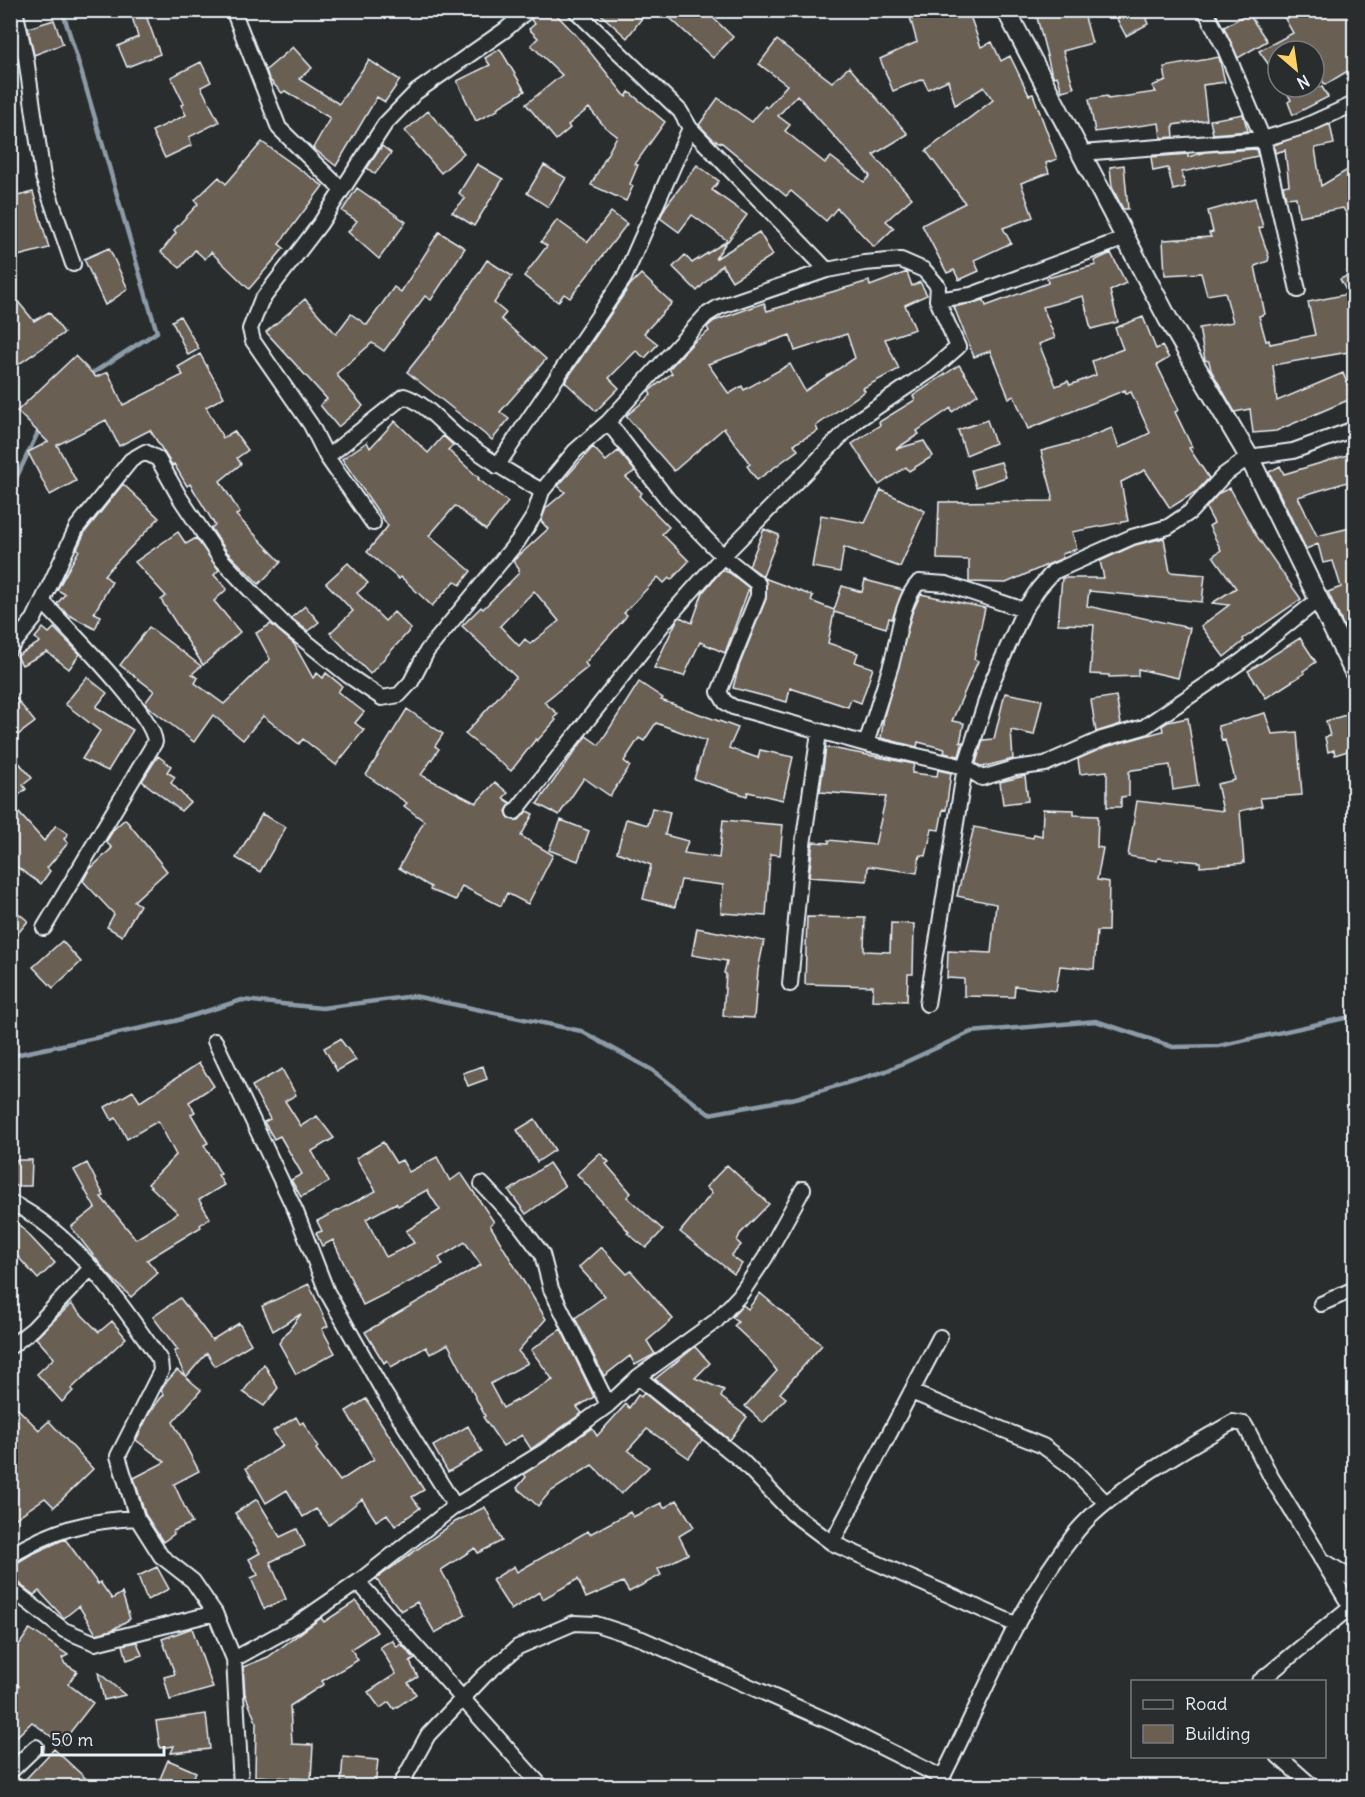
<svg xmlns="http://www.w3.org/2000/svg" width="1365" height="1797" viewBox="0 0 1365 1797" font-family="Delius,sans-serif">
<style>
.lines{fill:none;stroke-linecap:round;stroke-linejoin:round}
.stream{stroke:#8c9ba7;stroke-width:4.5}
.building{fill:#6b5f52;stroke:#e8f1f8;stroke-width:1.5;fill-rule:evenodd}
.minor-casing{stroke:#e8f1f8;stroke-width:18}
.tertiary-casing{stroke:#e8f1f8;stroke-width:22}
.minor{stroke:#2a2d2e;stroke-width:14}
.tertiary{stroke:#2a2d2e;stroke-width:18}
</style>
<rect width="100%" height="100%" fill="#2a2d2e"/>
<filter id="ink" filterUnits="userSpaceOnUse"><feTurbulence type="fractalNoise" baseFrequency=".0167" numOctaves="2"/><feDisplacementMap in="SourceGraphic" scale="12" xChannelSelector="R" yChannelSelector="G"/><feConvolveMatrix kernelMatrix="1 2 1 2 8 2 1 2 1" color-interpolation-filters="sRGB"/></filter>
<g filter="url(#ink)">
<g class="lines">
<path class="stream" d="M62,10C97,117 124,225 157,332L88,376
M10,491L40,428
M10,1056L175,1021L242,1000L322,1008L414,996L581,1031L652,1070L709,1114L796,1098L886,1071L971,1032L1096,1021L1173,1047L1219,1046L1354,1016"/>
</g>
<path class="building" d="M130,10H144L160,54L127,67L118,46L138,37Z
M538,10H552L577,36L626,97L629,92L665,122L635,164L638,165L630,184L633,186L626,201L591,185L617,136L605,127L589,108L568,125L570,128L556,140L526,104L562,75L531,45L538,38L529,29L535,24L531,20Z
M596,10H648L627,38Z
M677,10H705L733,37L713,58L670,18Z
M908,10H968L981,47L992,42L1001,61L1010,56L1029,95L1033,94L1057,159L1046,163L1049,173L1021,183L1033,217L1003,228L1011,243L974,260L979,271L959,280L954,270L947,273L922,225L965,203L926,151L993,100L984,87L955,105L948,80L928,89L923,79L893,91L880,59L917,42Z
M1035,10H1083L1092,43L1063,51L1074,88L1062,91L1057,76L1054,77L1051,71Z
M1112,10H1162L1146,19L1148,24L1126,36Z
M1280,10H1354V67L1325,85L1314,66V51H1278V60L1269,65L1259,51L1293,33Z
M1248,13L1267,41L1238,58L1224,27Z
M54,20L63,44L34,55L28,28Z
M777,40L832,82L849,67L908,134L873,155L912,198L886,221L894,228L874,247L837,208L826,221L791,191L786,196L722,143L714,140L699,125L718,98L752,122L765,106L767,108L787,85L759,64ZM797,95L870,176L864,182L831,157L825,163L785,131L790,125L778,116Z
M293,47L312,68L299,79L339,104L369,60L400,80L385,102L377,97L336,166L313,148L330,118L285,91L282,93L269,79L266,70Z
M500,49L525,91L497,108L498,110L476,121L457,81L490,65L485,58Z
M1219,57L1225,82L1203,85L1207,120L1173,125L1174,137L1161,138L1159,123L1095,132L1089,99L1107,96L1108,99L1156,92L1152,86L1166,80L1164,67Z
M201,62L211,82L201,87L219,122L189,137L192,145L165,158L152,131L186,115L181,105L184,104L171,77Z
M1284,87H1322L1328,97L1293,115L1288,102L1291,100Z
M428,111L464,153L441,173L405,131Z
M1243,114L1248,131L1213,134L1210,120Z
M1330,124L1334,144L1315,148L1321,186L1354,166V228L1343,208L1299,216L1296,197L1286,198L1283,186L1289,185L1285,150L1275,153L1274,145Z
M262,142L323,186L279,244L284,248L249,289L211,252L205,259L195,250L180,268L161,252L176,233L174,230L198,204L195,200L219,177L226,184Z
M382,146L391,153L375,174L367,168Z
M1256,149L1258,156L1182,172L1185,187L1173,190L1168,168L1153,171L1151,157L1188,154V157L1205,152Z
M477,164L503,179L474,226L452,212L465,199L459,193Z
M544,165L566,178L548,207L527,193Z
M697,165L719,181L712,190L747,215L728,241L692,215L679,232L660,218L666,206Z
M1124,165L1128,209H1123L1112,187L1110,167Z
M357,188L406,222L379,259L348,232L357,221L342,211Z
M33,192L49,248L10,258V198Z
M1255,198L1263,227L1259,228L1269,257L1268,261L1255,266L1265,314L1259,316L1266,341L1269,340L1270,344L1315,335L1308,302L1348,294L1340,279L1354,273V351L1273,365L1277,401L1343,373L1353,398L1276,431L1253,433L1250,409L1235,412L1211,370L1209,361L1205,360L1199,328L1233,322L1225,292L1207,295L1201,273L1165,275L1163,240L1211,237L1209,233L1213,232L1208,211Z
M611,212L627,224L570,298L564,294L558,302L524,276L547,246L541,242L557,220L588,242Z
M439,232L465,248L431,300L425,296L384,351L372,343L336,374L363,406L338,427L320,405L327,399L266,332L305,299L336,334L351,314L367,325L394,287L401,292Z
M759,232L773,255L732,281L722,265L697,291L673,267L685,255L692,263L727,241L715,259Z
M109,248L128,289L105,305L84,259Z
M1111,253L1126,283L1110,291L1118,322L1091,329L1083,296L1043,307L1055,338L1039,344L1056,386L1068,381L1070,385L1096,375L1092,361L1123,349L1115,328L1143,317L1156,349L1162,346L1169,358L1157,365L1179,410L1175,412L1192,447L1189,448L1209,478L1197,491L1170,508L1145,470L1121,482L1128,521L1072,532L1077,549L1062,554L1063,558L1006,583L969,582V560L937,559L939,502L1052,501L1053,496L1041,451L1079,441L1112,428L1119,448L1150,433L1131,392L1126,394L1125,390L1028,429L1014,396L1009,398L990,351L974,357L954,307L984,300L986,306L1048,283L1047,278L1096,265L1094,261Z
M487,260L512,276L494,303L506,313L501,319L546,359L500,412L509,419L492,440L407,372L446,323Z
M907,272L912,286L920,282L927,295L905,305L915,329L885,339L899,369L863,388L865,391L816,426L818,431L794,444L798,450L757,480L747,466L750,464L724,428L674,471L626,416L651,395L649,391L672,373L669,369L694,342L709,331L707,327L714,321L764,303L767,311L869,281L870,286ZM847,334L855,358L805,391L790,364L744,390L742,386L729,394L708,364L790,335L795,351Z
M641,274L672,303L644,333L658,344L645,358L636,351L609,378L619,388L596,411L565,382L630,285Z
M10,292L34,321L49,312L64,333L10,370Z
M180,316L199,349L188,355L172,321Z
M200,354L224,397L206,407L223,438L234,431L248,450L237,458L241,464L220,481L240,513L236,515L281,562L259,584L227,552L211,528L215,525L190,484L187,486L174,464L172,465L150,430L119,446L106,420L57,445L76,481L50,495L28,452L48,442L17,411L75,356L96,377L108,372L123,405L183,375L178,367Z
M959,365L978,394L952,412L951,408L917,431L919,434L896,449L924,441L933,456L909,471L906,467L879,485L852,444L880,425L879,422L915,400L913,396Z
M987,420L995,443L966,455L958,430Z
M395,421L428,453L443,436L453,445L448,450L479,478L478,479L508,502L486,530L455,506L429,536L471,571L460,585L455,581L432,606L401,577L399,579L367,552L388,526L342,459L367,442L370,448Z
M593,447L606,461L618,451L625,459L635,471L626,477L642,493L639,496L669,527L662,534L689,561L671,580L669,578L664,583L658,577L624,613L627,615L625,618L585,663L588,667L544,702L558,714L554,718L556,720L537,741L536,739L511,771L465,734L516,677L462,626L481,607L483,609L519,573V569L513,561L548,529L541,521L546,508L565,492L558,486ZM534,591L559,621L530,644L525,639L519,646L500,626Z
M1354,453V480L1298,497L1317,536L1354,527V627L1346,631L1328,592L1341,587L1333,561L1323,563L1318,544L1306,549L1269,472L1280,466L1284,474Z
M1001,462L1006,477L976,487L971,470Z
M123,484L159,518L104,575L112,582L94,613L101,616L95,629L67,614L57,604L65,594L57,590L79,550L77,549L85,532Z
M1230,488L1256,535L1301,599L1243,639L1244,641L1224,657L1201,626L1229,605L1212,603L1236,588L1213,556L1221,550L1209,526L1214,523L1206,508L1219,493Z
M881,490L925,511L900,567L844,547L840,572L812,567L821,515L865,523Z
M764,529L779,535L763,576L749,566Z
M178,532L186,544L196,538L219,570L214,575L227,589L214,601L240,632L203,665L161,600L166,596L135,562Z
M1164,538L1170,572L1205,575L1202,602L1089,591L1087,606L1190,628L1178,678L1138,669V676L1109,677V675L1090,674L1094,625L1058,624L1062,578H1104L1100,561L1135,545Z
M348,563L368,583L357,593L385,621L394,612L411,629L370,674L330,633L353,611L326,583Z
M722,570L730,573L749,588L725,653L700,642L684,676L654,668L677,620L680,617L692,623L703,592Z
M764,578L813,596L811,601L834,610L842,586L862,592L865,580L903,590L892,619L889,618L886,628L834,612L828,643L858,653L855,662L873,668L861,703L851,699L848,707L790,688L787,702L733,688L739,666L766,599Z
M921,594L985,608L974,659L978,661L952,721L964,723L960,743L963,742L959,756L944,753L945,749L918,742L917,747L881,738L884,716L912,613Z
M305,606L319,622L308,631L291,618Z
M271,624L294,644L313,678L317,673L323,678L326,673L342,686L338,692L364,712L355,723L364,730L336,765L303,739L299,744L263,716L243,740L213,715L194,742L147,706L145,703L154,691L120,665L149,627L201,666L192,674L198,678L195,683L224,704L270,659L256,633Z
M43,628L49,633L54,628L80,654L69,669L47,652L22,665L17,656L40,642L35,638Z
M1300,638L1316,662L1303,671L1305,673L1266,698L1248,671Z
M87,677L107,693L96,707L133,730L108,771L82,759L100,731L65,704Z
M639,682L663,698L661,700L738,728L729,748L758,758L760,750L793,757L783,800L748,792L747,796L694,779L706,741L656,723L644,741L639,738L624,761L630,766L610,796L584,778L559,815L537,804L586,736L599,745Z
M10,691L35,722L10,741Z
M1005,693L1042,700L1034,735L1011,730L1013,759L982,767L976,763L983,740L994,739Z
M1116,696L1121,724L1096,732L1091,700Z
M407,709L443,734L435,746L439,749L421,775L476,803L495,782L508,793L503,798L511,803L506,811L509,819L519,820L527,811L533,814L521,836L553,855L528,904L507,893L501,906L462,886L456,900L430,890L431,887L399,868L424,821L404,806L407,803L366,775Z
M1265,713L1272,734L1297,732L1302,795L1260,798L1262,806L1240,811L1244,863L1200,867V862L1158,858L1157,861L1128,856L1137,801L1223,811L1217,784L1235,780L1225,740L1222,741L1218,726Z
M1349,714L1354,735V749L1335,755L1334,750L1328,752L1325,737L1330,736L1326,721Z
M1188,718L1198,786L1173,790L1170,765L1132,770L1129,772V796L1121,797V807H1107V771L1080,774L1078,759L1105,747L1163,731L1162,726L1168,722Z
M826,747L914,764L912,773L937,776L938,770L951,773L946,810L943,809L939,830L932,829L926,856L920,855L917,873L868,866L867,881L809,877L813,842L829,843V840L875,845L886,797L820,792Z
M10,752L32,778L23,785L26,789L10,802Z
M158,756L171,766L167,772L175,777L171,783L190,802L181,811L142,781Z
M1025,776L1028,801L1003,804L1000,782Z
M10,803L44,841L56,825L68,834L64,839L68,843L47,868L50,871L41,884L10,862Z
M652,808L670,812L665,835L688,841L684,853L719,858L723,820L783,825L780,855L770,854L766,916L721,913L723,885L681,880L675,907L643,899L651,865L617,852L626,819L648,825Z
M1043,809L1074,810V815L1098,816L1097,847L1103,848L1097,880L1109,882L1108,931H1097L1094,969L1060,966L1056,991L1015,986L1014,997L964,996V979L947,978L948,951L991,953L996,904L957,896L974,827L1033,838L1034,834L1042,836Z
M262,814L286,827L260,872L236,858Z
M125,819L167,871L134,901L140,905L122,936L107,927L114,914L83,881L89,870L112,848L106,842L114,829Z
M561,820L589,831L578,861L549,850Z
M17,912L28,921L10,943V921Z
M807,917L865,918L864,951L890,952L891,923L914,924L913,974H908L907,1001L872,1000L873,986L805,984Z
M697,928L764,941L758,970L754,1018L723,1016L726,974L724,973L727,961L692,955Z
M62,941L81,962L53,988L33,967Z
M340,1039L356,1060L337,1071L324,1048Z
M199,1063L214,1086L189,1102L195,1112L191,1114L208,1143L204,1145L221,1174L218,1175L224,1185L199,1200L210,1218L200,1225L201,1227L147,1260L158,1273L131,1297L107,1273L71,1227L95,1208L74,1170L87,1163L104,1196L101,1197L136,1239L178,1213L148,1184L176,1155L158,1121L127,1139L116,1118L112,1120L105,1107L133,1091L140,1102Z
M483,1066L487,1079L468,1086L463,1073Z
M282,1069L296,1095L285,1101L301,1126L317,1116L334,1138L312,1151L329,1182L301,1197L291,1180L302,1174L280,1136L274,1139L264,1122L270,1119L252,1086Z
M535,1119L555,1150L537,1162L517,1130Z
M383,1142L396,1163L402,1160L409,1172L437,1157L450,1181L461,1173L494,1222L490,1225L546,1319L518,1351L528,1363L490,1384L503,1408L553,1380L531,1350L561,1329L594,1397L577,1407L582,1413L531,1449L522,1435L503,1446L483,1417L485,1416L448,1344L430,1354L426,1347L391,1367L387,1360L384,1363L365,1332L481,1265L465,1242L439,1258L443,1265L363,1305L333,1240L322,1246L316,1233L322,1231L317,1221L376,1191L356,1158ZM427,1190L440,1210L406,1231L414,1243L386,1257L366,1219L396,1203L398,1206Z
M600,1153L609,1162L606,1164L631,1193L627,1197L663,1230L646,1248L627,1233L629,1232L577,1174Z
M10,1160H32L31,1186H10Z
M549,1163L565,1186L526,1214L509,1191Z
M727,1165L769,1204L740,1234L737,1241L741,1245L731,1256L742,1264L734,1274L680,1232L712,1193L706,1187Z
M10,1215L55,1263L38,1279L10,1248Z
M601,1247L627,1274L631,1271L673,1319L647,1341L655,1354L635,1365L630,1356L604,1376L575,1318L605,1296L579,1267Z
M309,1284L328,1326L322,1329L335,1353L296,1374L279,1343L301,1314L273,1331L262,1306Z
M760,1293L822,1345L780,1393L786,1398L763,1423L745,1406L777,1371L765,1355L734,1326L738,1322L732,1317L743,1305L748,1309Z
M180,1298L212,1340L239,1323L251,1344L215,1366L207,1353L186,1377L201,1390L173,1422L199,1471L174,1484L192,1523L173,1531L174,1534L163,1542L145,1514L134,1478L165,1462L136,1440L150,1412L164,1394L161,1391L163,1386L177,1370L185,1376L174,1351L178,1350L153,1317Z
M71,1304L99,1332L112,1321L126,1338L71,1389L73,1391L62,1402L37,1374L54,1358L36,1338Z
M695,1347L710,1363L695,1378L724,1390L721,1397L747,1417L730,1440L655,1379Z
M264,1364L278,1388L264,1406L243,1392Z
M644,1393L702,1440L689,1458L647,1429L628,1450L649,1467L621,1494L592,1465L550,1492L538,1506L517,1488L526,1477L524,1474L592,1428L597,1436L626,1404L629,1408L638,1395L641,1397Z
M366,1399L424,1490L412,1497L420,1508L395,1526L387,1514L376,1521L362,1499L329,1525L316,1509L303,1517L287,1490L266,1503L246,1468L283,1446L273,1431L296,1417L300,1424L303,1422L318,1447L316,1449L340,1481L374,1459L346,1411Z
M10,1401L39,1430L49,1421L93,1469L54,1507L45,1498L10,1522Z
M468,1426L482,1452L448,1472L433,1446Z
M257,1499L280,1537L297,1529L305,1546L270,1562L286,1599L264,1609L251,1578L258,1575L249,1559L260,1553L235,1513Z
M677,1500L694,1527L679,1536L688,1554L658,1569L661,1575L629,1592L623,1582L586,1598L578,1579L543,1599L539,1592L511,1610L492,1580L514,1566L517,1572L588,1531L590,1534L630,1512L633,1517L661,1503L664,1508Z
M485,1507L502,1541L478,1553L475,1548L441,1570L466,1615L435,1633L417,1602L401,1611L376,1579L455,1522Z
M65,1539L98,1584L100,1582L112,1599L122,1593L130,1619L112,1630L96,1634L79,1606L64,1618L39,1591L34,1595L22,1586L10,1567L30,1555Z
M157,1567L169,1589L147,1600L138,1576Z
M356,1601L377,1632L351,1649L358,1660L322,1681L324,1684L290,1706L292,1744L313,1745L311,1779L255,1776L256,1722L245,1694L243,1667L268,1657L321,1618L324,1622Z
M192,1628L213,1688L170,1700L164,1677L175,1674L162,1639Z
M30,1629L68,1655L62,1658L65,1664L77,1671L68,1684L93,1703L61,1744L32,1722L10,1743V1694L19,1686L10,1681V1658Z
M392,1640L397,1647L401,1644L415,1659L410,1662L418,1677L408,1683L416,1694L394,1709L389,1702L380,1708L368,1692L396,1674L380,1647Z
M137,1642L142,1655L127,1660L123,1645Z
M98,1672L125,1695L104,1700Z
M206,1714L210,1749L171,1753L174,1746L160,1748L156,1721Z
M54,1749L94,1786H19Z
M343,1757L378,1760L375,1786L341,1784Z
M168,1760L196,1772L190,1786H157Z"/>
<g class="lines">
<defs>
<path id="minor" d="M15,10L26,58L43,177L73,264
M233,10L279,128L341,189
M575,10L680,111L690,128L827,270
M1205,10L1225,49L1263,139L1298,290
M1081,153L1263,139L1303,127L1354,104
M937,300L971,295L1126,238
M608,422L668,500L723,556L758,584V596L719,692L725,702L733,707L866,744L965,767L982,778L1015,768L1045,764L1102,739L1144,727L1243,660L1319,599
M327,457L404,396C426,403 441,424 459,438C486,459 513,475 542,491
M497,466L624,278L690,128
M373,523L327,457L311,425L253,341L250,329L261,301L320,224L385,124L416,92L505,30L528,10
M42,601C66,627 153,713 155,742L44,928
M10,648L34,619L77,527L131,460L145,452L158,459L180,498L220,558L253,593L284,624L349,676L382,698L399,695L411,682L427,651L518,541L534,516L542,491L575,451L608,422L706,315L719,307L827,270L864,263L901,260L924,270L938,286L937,300L958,347L933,369L856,421L723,556L671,614L515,812
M866,744C874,718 883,691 891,665C899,639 900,602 919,582L946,584L1024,610
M790,984L803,845L819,732
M927,1004L965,767L992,682L1024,610L1039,588L1053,572L1132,537L1168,527L1190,512L1224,475L1249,457L1293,451L1354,429
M215,1041L296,1212L327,1292L383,1391L455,1506
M482,1184L521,1226L542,1254L551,1289L608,1405
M10,1202C74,1233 121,1303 160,1360L161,1371L118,1456L137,1518L161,1556L193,1581L215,1613L234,1659L241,1786
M1321,1304L1354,1289
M10,1347L33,1329L91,1268
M638,1377L742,1461L792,1513L832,1543L1017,1625
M911,1392L1043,1446L1069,1465L1106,1503
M832,1543L940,1337
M10,1556C52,1530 88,1520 137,1518
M1321,1559L1354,1580
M358,1582L541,1786
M10,1588L64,1630L95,1643L215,1613
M234,1659L294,1626L358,1582L455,1506L545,1451L608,1405L638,1377L716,1321L740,1295L765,1258L803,1189
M1259,1682L1354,1604
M1278,1756L1312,1786
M10,1772L36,1747
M400,1786L428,1735L485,1675L518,1647L574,1623L596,1624L642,1639L833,1723L943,1778
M938,1786C982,1701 1016,1607 1077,1531C1109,1492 1188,1447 1233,1422L1244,1424L1248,1431L1271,1477L1354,1612"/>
<path id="tertiary" d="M1006,10L1168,319L1249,457L1354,672"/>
</defs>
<use href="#minor" class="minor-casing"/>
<use href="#tertiary" class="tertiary-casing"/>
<use href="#minor" class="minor"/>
<use href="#tertiary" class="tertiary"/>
</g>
</g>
<rect width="1365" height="1797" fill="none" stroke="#2a2d2e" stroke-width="36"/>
<rect x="18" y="18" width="1329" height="1761" fill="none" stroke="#e8f1f8" stroke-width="2" filter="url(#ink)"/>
<rect x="1131" y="1680" width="195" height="78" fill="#2a2d2e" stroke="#767b7f" stroke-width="1.5"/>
<rect x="1143" y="1700" width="30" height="9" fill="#2a2d2e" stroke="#767b7f" stroke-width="1.5"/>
<text x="1185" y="1710" font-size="18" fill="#e8f1f8">Road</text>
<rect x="1143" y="1725" width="30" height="18" fill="#6b5f52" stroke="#767b7f" stroke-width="1.5"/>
<text x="1185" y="1740" font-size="18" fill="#e8f1f8">Building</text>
<g transform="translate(1296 69) rotate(151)"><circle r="28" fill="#2a2d2e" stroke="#767b7f" stroke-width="1.5"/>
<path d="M0-4.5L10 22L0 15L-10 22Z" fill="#ffd166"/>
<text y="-9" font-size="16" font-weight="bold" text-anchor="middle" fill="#e8f1f8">N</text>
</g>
<path d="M42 1746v9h122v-9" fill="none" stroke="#e8f1f8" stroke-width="3"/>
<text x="51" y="1746" font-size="18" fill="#e8f1f8" stroke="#2a2d2e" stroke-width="4.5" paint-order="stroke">50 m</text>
</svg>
